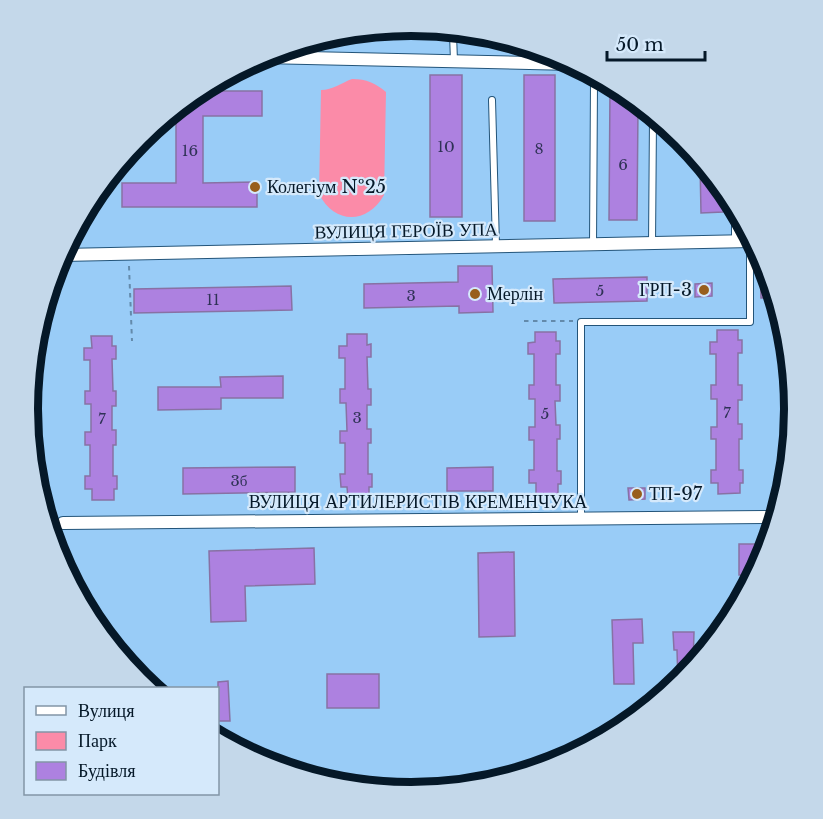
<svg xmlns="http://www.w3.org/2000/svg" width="823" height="819" viewBox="0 0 823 819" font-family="'Libre Baskerville',serif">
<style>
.green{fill:#fb8ba8}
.building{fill:#ad81e0;stroke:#8871a4;stroke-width:1.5}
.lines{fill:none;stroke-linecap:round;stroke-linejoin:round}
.service-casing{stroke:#235479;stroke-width:8}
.minor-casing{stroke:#235479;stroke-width:14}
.path{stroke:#638aab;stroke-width:2;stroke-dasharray:4.5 4.5;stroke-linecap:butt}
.service{stroke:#fff;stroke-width:6}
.minor{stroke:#fff;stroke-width:12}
.poi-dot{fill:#985e1c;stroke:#d5e9fb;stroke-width:2}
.labels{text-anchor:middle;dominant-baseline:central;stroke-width:4.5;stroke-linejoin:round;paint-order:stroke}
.number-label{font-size:15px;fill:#2f3256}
.poi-label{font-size:18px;fill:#051828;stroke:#d5e9fb;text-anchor:start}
.street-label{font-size:18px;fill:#051828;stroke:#d5e9fb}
.rim{fill:none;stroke:#051828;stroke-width:8}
</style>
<rect width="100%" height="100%" fill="#99ccf7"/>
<path class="green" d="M352,79C367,79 375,83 386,92L384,195C367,225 334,224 319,194L321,90C333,90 341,83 352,79Z"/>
<path class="building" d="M430,75H462V217H430Z
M524,75H555V221H524Z
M610,89L638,108L637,220H609Z
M210,91H262V116H203V183L257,182V207H122V183H176V114Z
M700,163L723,198V212L701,213Z
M765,260L766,263L773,298H761L760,261Z
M458,266H492L493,312L459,313V306L364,308V284L458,282Z
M647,277V301L554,303L553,279Z
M712,283V296L695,297V284Z
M291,286L292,310L134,313V289Z
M717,330H738V340H742V353H738V385H742V400H738V424H742V439H739V470H743V483H740V493L718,494V483H711V470H716V439H711V427H717V399H711V385H716V354H710V342H717Z
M535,332H556V341H560V354H556V385H560V401H555L556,425H560V439H557V471H561V484H558V495L536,496V483H529V470H534V440H529V427H535V399H529V385H534V354H528V343L535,342Z
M347,334H367V345L371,344V357H367L368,389H371V405H367V429H371V443H368V474H372V487H369V497L348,498L347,487H341L340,474H345V443H340V431H347L346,403H340V389H345V358H339V346H347Z
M91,336H112V346H116V359H112L113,391H116V406H112V430H116V445H113V476H117V489H114V500H92V489H85V476H90V445H85V432H91V404H85V391H90V360H84V348H92Z
M283,376V398H221V409L158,410V387H221L220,377Z
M295,467V492L183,494V468Z
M493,467V491H447V468Z
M628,488H645V499L629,500Z
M739,544H769L766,557L754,575H739Z
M314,548L315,584L245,586L246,621L211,622L209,551Z
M514,552L515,636L479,637L478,553Z
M642,619L643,643H633L634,684H614L612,620Z
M673,632H694L693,666L683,681L678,684L677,650H674Z
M327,674H379V708H327Z
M228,681L230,721H218V682Z"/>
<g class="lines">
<defs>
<path id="service" d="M453,34L454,61
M492,100L496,246
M735,216V242
M652,244L653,118
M593,245L594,82
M581,518V322H750V241"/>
<path id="minor" d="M262,57L573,64
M62,255L752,241
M63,523L774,517"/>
</defs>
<use href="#service" class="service-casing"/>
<use href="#minor" class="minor-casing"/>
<path class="path" d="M129,266L132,341
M524,321H573"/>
<use href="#service" class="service"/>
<use href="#minor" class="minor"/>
</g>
<g class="poi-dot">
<circle cx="255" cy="187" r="6"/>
<circle cx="704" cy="290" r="6"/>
<circle cx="475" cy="294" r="6"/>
<circle cx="637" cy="494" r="6"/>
</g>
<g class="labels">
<g class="number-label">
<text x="446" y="146">10</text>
<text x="539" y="148">8</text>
<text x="190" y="150">16</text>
<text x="623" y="164">6</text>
<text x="600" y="290">5</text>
<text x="411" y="295">3</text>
<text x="213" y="299">11</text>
<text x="727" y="412">7</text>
<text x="545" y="413">5</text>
<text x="357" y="417">3</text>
<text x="102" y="418">7</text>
<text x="239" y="480">3б</text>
</g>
<g class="poi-label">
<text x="267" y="187">Колегіум №25</text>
<text x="692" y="290" text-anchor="end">ГРП-3</text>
<text x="487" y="294">Мерлін</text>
<text x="649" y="494">ТП-97</text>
</g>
<g class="street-label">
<text transform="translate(406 231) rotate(-1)">ВУЛИЦЯ ГЕРОЇВ УПА</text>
<text x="418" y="502">ВУЛИЦЯ АРТИЛЕРИСТІВ КРЕМЕНЧУКА</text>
</g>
</g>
<path d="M0 0H823V819H0ZM38 409a373 373 0 1 1 746 0a373 373 0 1 1-746 0Z" fill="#c4d8ea" fill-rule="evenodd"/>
<path class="rim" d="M38 409a373 373 0 1 1 746 0a373 373 0 1 1-746 0Z"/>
<rect x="24" y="687" width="195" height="108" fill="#d5e9fb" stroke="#8295a7" stroke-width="1.5"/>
<rect x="36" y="706" width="30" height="9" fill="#ffffff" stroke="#8295a7" stroke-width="1.5"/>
<text x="78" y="717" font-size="18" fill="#051828">Вулиця</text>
<rect x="36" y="732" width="30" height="18" fill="#fb8ba8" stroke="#8295a7" stroke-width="1.5"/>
<text x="78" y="747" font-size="18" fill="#051828">Парк</text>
<rect x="36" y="762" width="30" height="18" fill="#ad81e0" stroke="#8295a7" stroke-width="1.5"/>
<text x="78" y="777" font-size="18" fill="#051828">Будівля</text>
<path d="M607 51v9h98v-9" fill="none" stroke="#051828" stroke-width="3"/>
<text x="616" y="51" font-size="18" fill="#051828" stroke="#d5e9fb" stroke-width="4.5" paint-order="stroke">50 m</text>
</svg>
